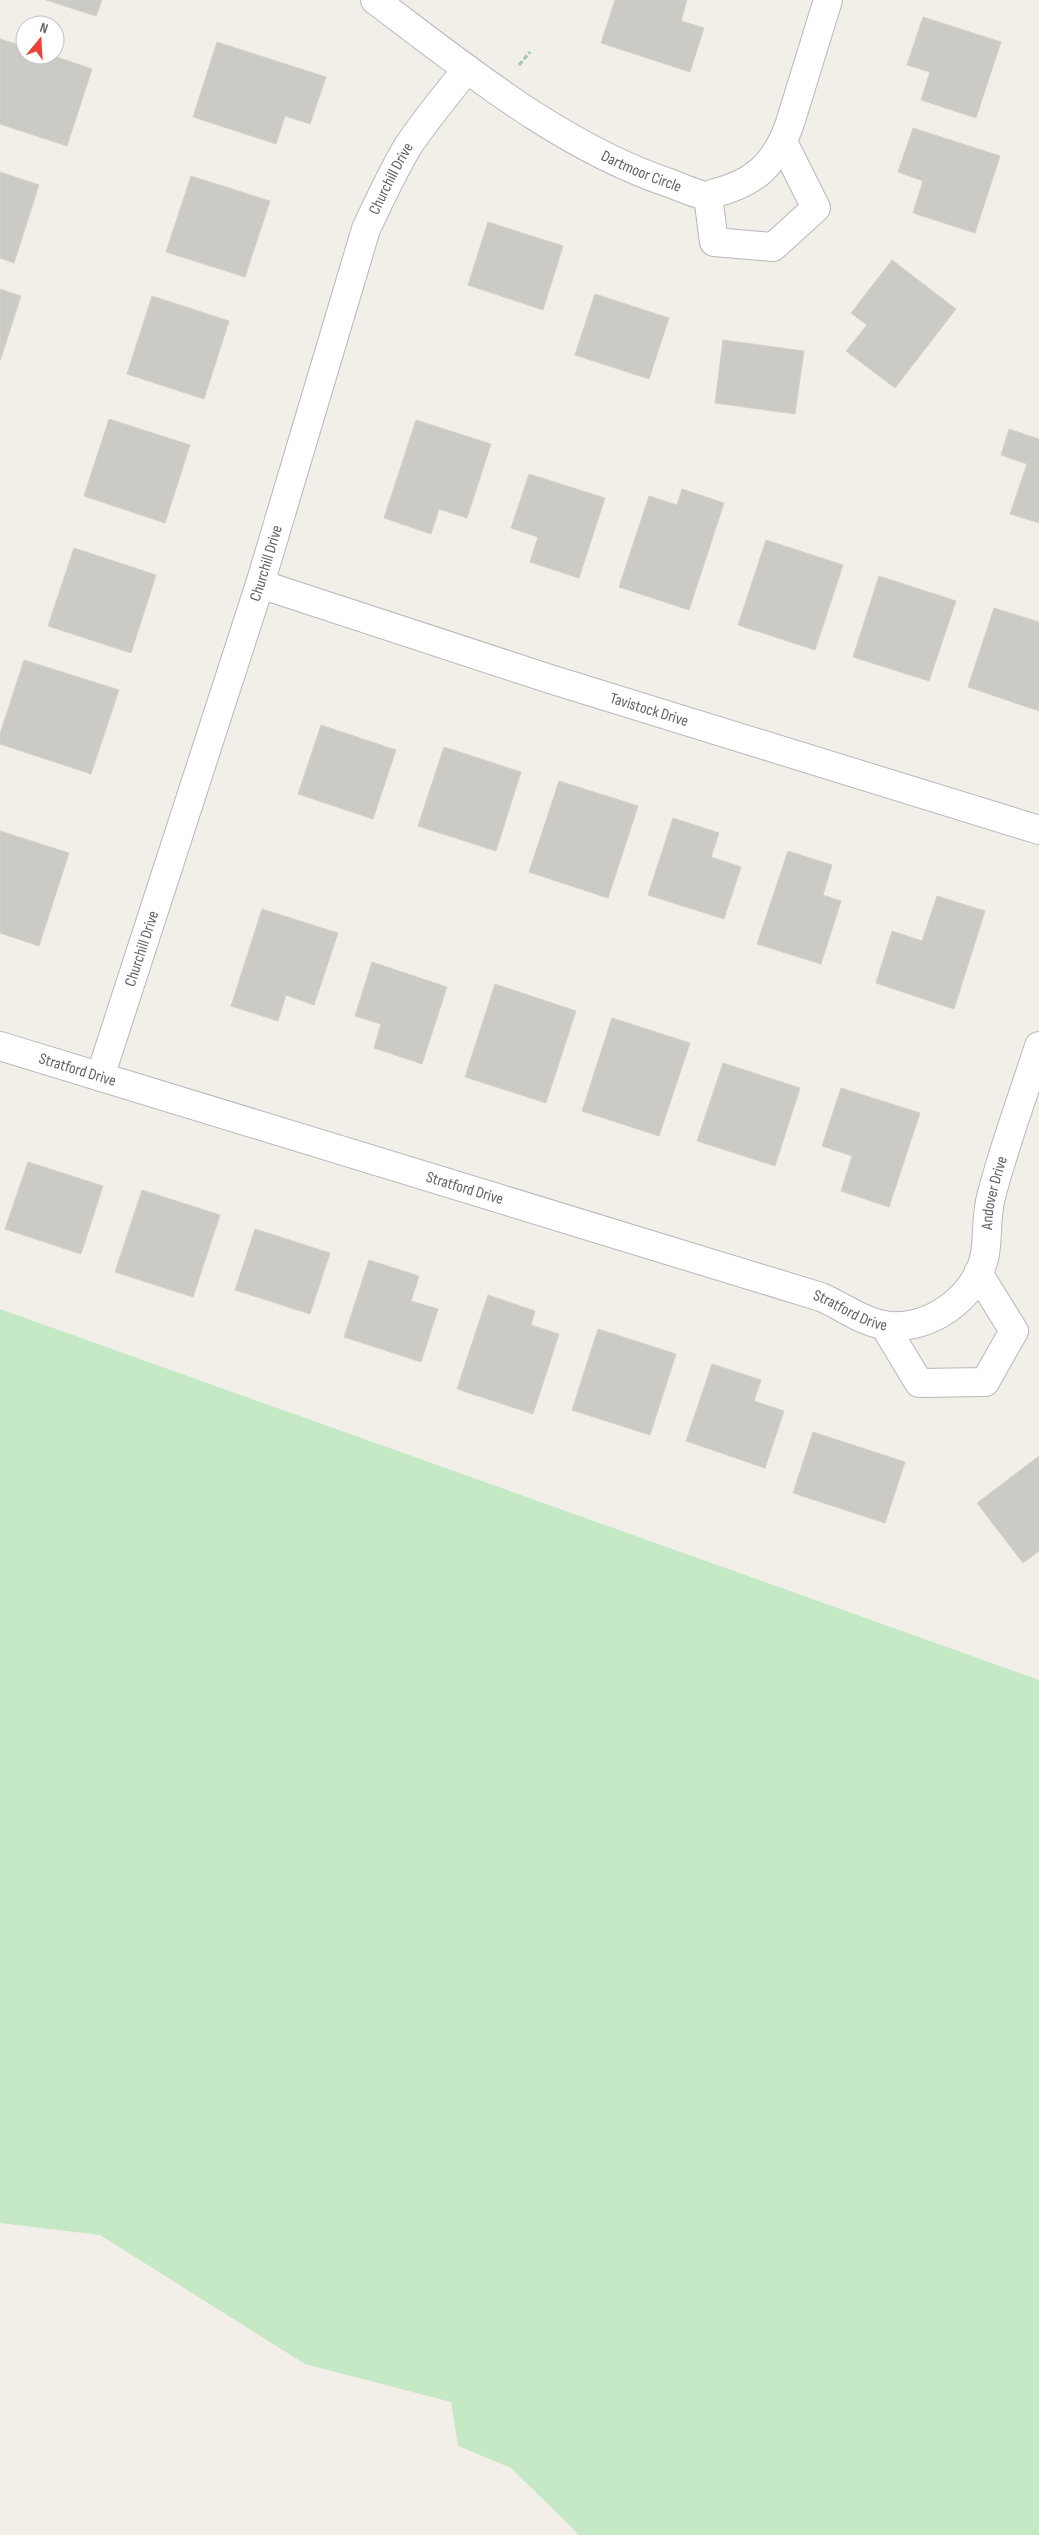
<svg xmlns="http://www.w3.org/2000/svg" width="1039" height="2535" viewBox="0 0 1039 2535" font-family="'Sofia Sans Condensed',sans-serif">
<style>
.green{fill:#c5e8c5}
.building{fill:#cccac5;stroke:#d6d1c6}
.lines{fill:none;stroke-linecap:round;stroke-linejoin:round}
.minor-casing{stroke:#b5b8bc;stroke-width:30}
.path{stroke:#9cc7a9;stroke-width:3;stroke-dasharray:5 2.5;stroke-linecap:butt}
.minor{stroke:#fff;stroke-width:28}
.labels{text-anchor:middle;dominant-baseline:central;stroke-width:4.5;stroke-linejoin:round;paint-order:stroke}
.street-label{font-size:16px;fill:#5f6368;stroke:#fff}
</style>
<rect width="100%" height="100%" fill="#f1efe8"/>
<path class="green" d="M0,1309L1039,1680V2535H579L511,2468L458,2446L451,2402L305,2364L100,2235L0,2223Z"/>
<path class="building" d="M46,0H102L96,16Z
M615,0H687L681,21L704,28L690,72L601,43Z
M923,17L1001,42L976,118L921,100L930,72L907,65Z
M0,39L25,47V55H51L92,69L67,146L0,124Z
M217,42L326,77L310,124L285,116L276,144L193,117Z
M913,128L1000,156L975,233L913,213L923,181L898,172Z
M0,172L39,185L14,263L0,258Z
M191,176L270,201L245,277L166,252Z
M488,222L563,246L543,310L468,285Z
M892,260L956,309L895,388L846,351L867,325L851,313Z
M0,289L21,296L0,361Z
M595,294L669,318L649,379L575,355Z
M152,296L229,321L204,399L127,374Z
M723,340L804,351L795,414L715,403Z
M109,419L190,445L165,523L84,496Z
M416,420L491,444L467,518L439,509L431,534L384,518Z
M1009,429L1039,439V523L1010,514L1027,464L1001,455Z
M529,474L605,498L579,578L530,562L538,537L511,528Z
M682,489L724,503L689,610L619,587L649,496L677,505Z
M766,540L843,565L815,650L738,625Z
M74,548L156,575L131,653L48,626Z
M879,576L956,601L929,681L853,657Z
M994,608L1039,622V711L968,687Z
M24,660L119,690L91,774L0,744V734Z
M321,725L396,750L373,819L298,794Z
M444,747L521,772L496,851L418,826Z
M559,781L638,806L608,898L529,872Z
M673,818L719,833L711,857L741,867L724,919L648,895Z
M0,831L69,853L39,946L0,933Z
M788,851L832,865L823,895L841,901L821,964L757,944Z
M937,896L985,911L954,1009L876,983L892,931L922,941Z
M262,909L338,933L314,1005L286,995L278,1021L231,1006Z
M372,962L447,987L422,1064L374,1048L381,1024L355,1016Z
M495,984L576,1011L546,1103L465,1077Z
M612,1018L690,1043L659,1136L582,1111Z
M723,1063L800,1088L775,1166L697,1141Z
M841,1088L920,1113L889,1207L841,1191L852,1156L822,1146Z
M28,1162L103,1186L81,1254L5,1229Z
M142,1190L220,1215L193,1297L115,1272Z
M255,1229L330,1253L310,1314L235,1290Z
M369,1260L419,1276L411,1301L438,1309L421,1362L344,1337Z
M488,1295L535,1311L531,1325L559,1334L533,1414L457,1389Z
M598,1329L676,1354L650,1435L572,1410Z
M712,1364L761,1380L754,1401L784,1411L765,1468L686,1441Z
M813,1432L905,1462L885,1523L793,1493Z
M1039,1456V1551L1023,1563L977,1503Z"/>
<g class="lines">
<defs>
<g id="minor">
<path id="s1" d="M375,0C467,69 561,147 672,184C680,187 700,196 708,196C710,196 712,194 715,193C756,183 776,163 790,123L828,0"/>
<path d="M708,196L714,242L773,247L816,208L783,142"/>
<path id="s2" d="M260,584L550,679L1039,830"/>
<path id="s3" d="M0,1046L821,1297C842,1306 861,1321 883,1325C927,1333 977,1298 985,1254C988,1235 986,1216 991,1197C1004,1146 1023,1096 1039,1046"/>
<path id="s4" d="M100,1077L260,584L366,229C379,201 392,173 408,146C426,119 447,94 467,69"/>
<path d="M884,1325L919,1383L985,1382L1014,1331L978,1273"/>
</g>
</defs>
<use href="#minor" class="minor-casing"/>
<path class="path" d="M519,65L530,52"/>
<use href="#minor" class="minor"/>
</g>
<g class="labels">
<g class="street-label">
<text stroke="none"><textPath href="#s1" startOffset="318">Dartmoor Circle</textPath></text>
<text stroke="none"><textPath href="#s4" startOffset="945">Churchill Drive</textPath></text>
<text stroke="none"><textPath href="#s4" startOffset="540">Churchill Drive</textPath></text>
<text stroke="none"><textPath href="#s2" startOffset="409">Tavistock Drive</textPath></text>
<text stroke="none"><textPath href="#s4" startOffset="135">Churchill Drive</textPath></text>
<text stroke="none"><textPath href="#s3" startOffset="81">Stratford Drive</textPath></text>
<text stroke="none"><textPath href="#s3" startOffset="486">Stratford Drive</textPath></text>
<text stroke="none"><textPath href="#s3" startOffset="1125">Andover Drive</textPath></text>
<text stroke="none"><textPath href="#s3" startOffset="891">Stratford Drive</textPath></text>
</g>
</g>
<g transform="translate(40 40) rotate(18)"><circle r="24" fill="#ffffff" stroke="#bfc1c3"/>
<path d="M0-4L9 19L0 12L-9 19Z" fill="#ea4335"/>
<text y="-8" font-size="14" font-weight="bold" text-anchor="middle" fill="#5f6368">N</text>
</g>
</svg>
